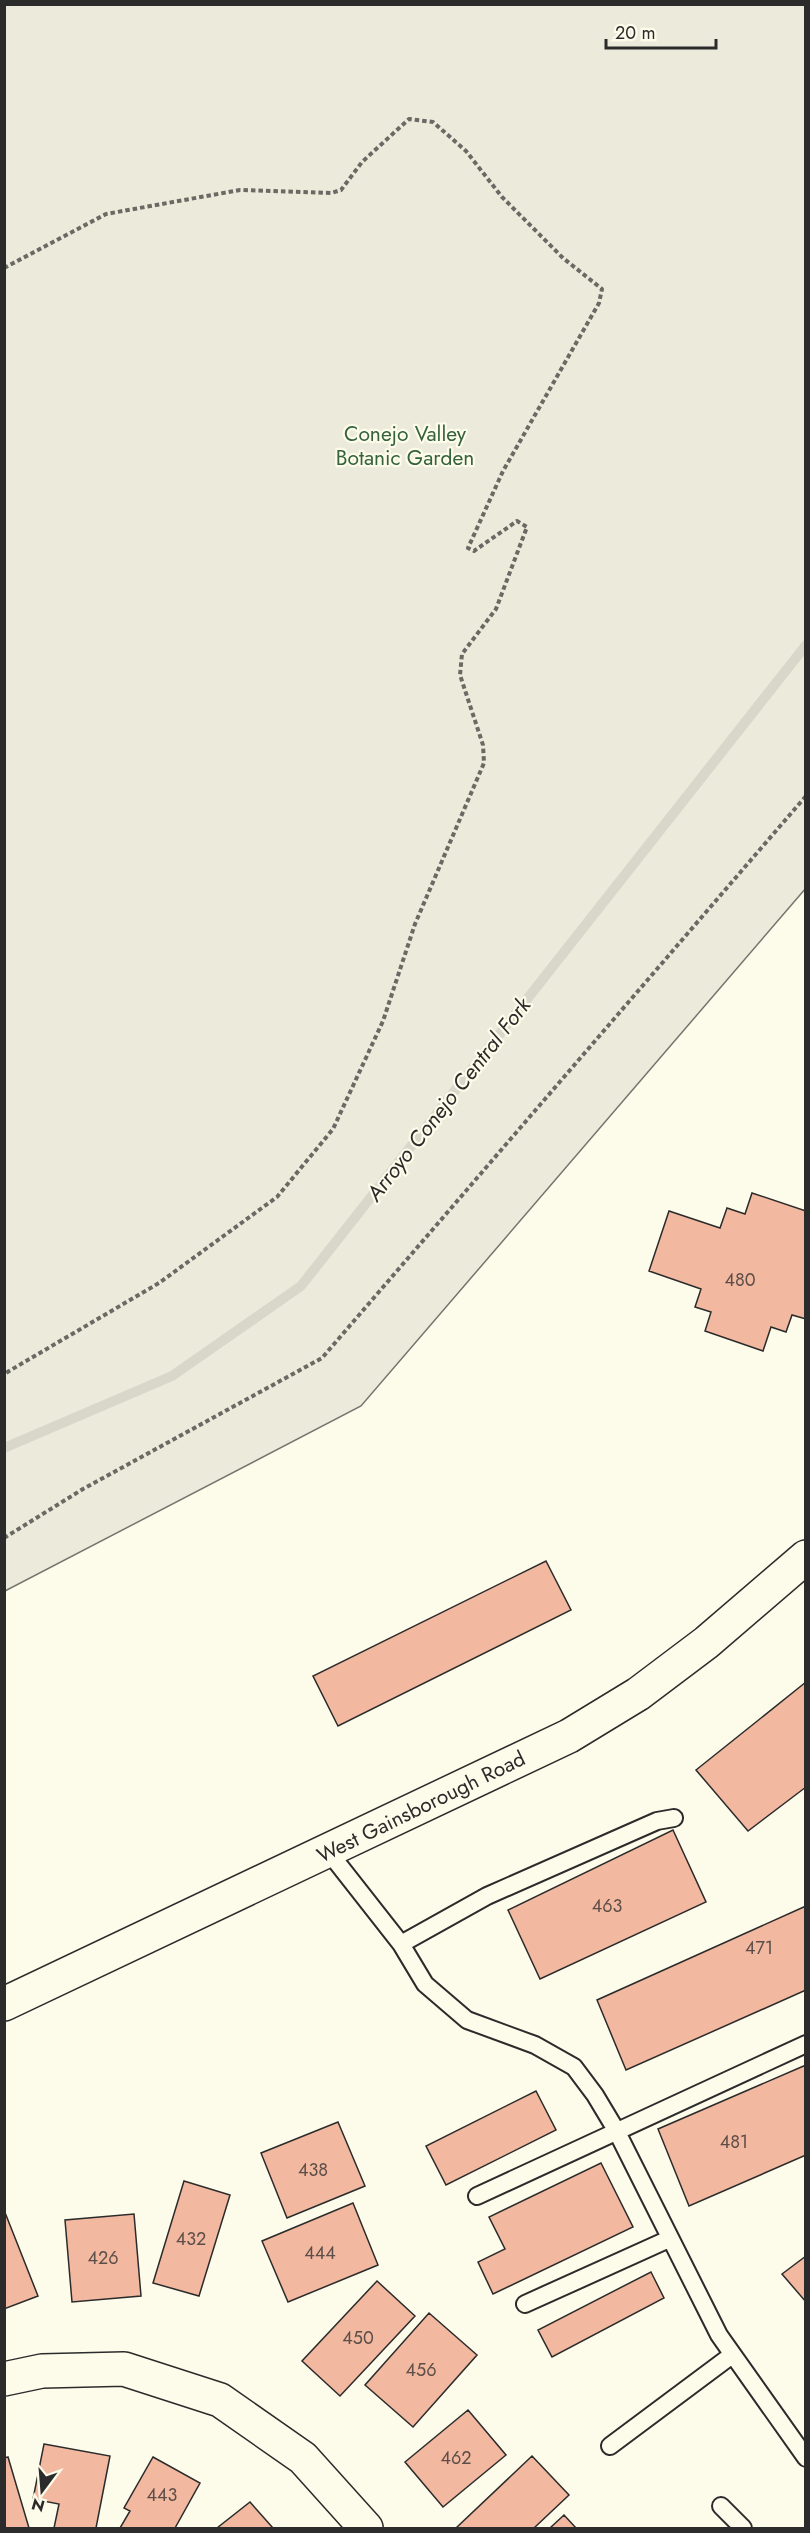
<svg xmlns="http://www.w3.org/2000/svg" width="810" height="2533" viewBox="0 0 810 2533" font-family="Jost,sans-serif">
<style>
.green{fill:#ecebdb;stroke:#74746e;stroke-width:1.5}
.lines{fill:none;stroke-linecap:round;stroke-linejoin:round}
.stream{stroke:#d8d7c9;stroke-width:10}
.building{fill:#f2b8a0;stroke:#2b2b2b;stroke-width:1.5}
.service-casing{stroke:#2b2b2b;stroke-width:20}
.minor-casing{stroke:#2b2b2b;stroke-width:36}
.tertiary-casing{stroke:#2b2b2b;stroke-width:36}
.path{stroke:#6a6964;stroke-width:4;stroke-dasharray:4.5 3;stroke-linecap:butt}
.service{stroke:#fdfbea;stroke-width:16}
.minor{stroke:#fdfbea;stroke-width:33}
.tertiary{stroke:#fdfbea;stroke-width:33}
.labels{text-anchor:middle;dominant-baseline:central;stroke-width:4.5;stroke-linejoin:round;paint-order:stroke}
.number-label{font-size:18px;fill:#5d4e48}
.park-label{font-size:21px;fill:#34623c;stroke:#fdfbea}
.street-label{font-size:21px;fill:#2b2b2b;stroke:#fdfbea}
.water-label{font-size:22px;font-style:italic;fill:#2b2b2b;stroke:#fdfbea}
</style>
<rect width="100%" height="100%" fill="#fdfbea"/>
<path class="green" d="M5,4L805,5L806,888L361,1406L5,1591Z"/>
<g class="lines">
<path class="stream" d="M4,1448L172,1376L301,1286L806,645"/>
</g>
<path class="building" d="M752,1193L806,1211V1319L792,1315L786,1332L771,1327L763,1351L705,1331L711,1312L695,1307L701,1289L649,1271L669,1211L720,1228L727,1208L745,1214Z
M546,1561L571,1610L338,1726L313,1676Z
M806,1682V1787L748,1831L696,1770Z
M673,1830L706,1902L540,1979L508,1910Z
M806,1906V1990L626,2070L597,2000Z
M806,2065V2155L689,2206L658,2129Z
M536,2091L556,2130L446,2185L426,2146Z
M338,2122L365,2186L287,2218L261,2153Z
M601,2163L633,2227L493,2294L478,2262L505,2249L489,2217Z
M184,2181L230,2195L199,2296L153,2283Z
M353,2203L378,2265L288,2302L262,2241Z
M4,2210L38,2296L4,2309Z
M134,2214L141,2296L72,2302L65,2220Z
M806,2256V2302L782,2274Z
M651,2272L664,2298L552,2357L538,2330Z
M377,2281L415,2316L340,2396L302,2361Z
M429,2313L477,2355L413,2427L365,2385Z
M468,2410L506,2455L443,2507L405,2462Z
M44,2444L110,2456L96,2528H54L59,2504L33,2499Z
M532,2456L569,2495L534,2528H456Z
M8,2457L29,2528H4V2458Z
M153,2457L200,2483L175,2528H120L130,2511L124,2508Z
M250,2502L273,2528H217Z
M564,2515L576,2528H550Z"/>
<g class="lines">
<defs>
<path id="service" d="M328,1851L401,1944L425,1984L467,2020L535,2045L574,2067L595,2095L616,2130L719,2335L806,2458
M401,1944L487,1896L657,1821L674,1818
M477,2196L806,2044
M525,2304L669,2239
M610,2446L732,2355
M721,2506L743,2528"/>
<path id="minor" d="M4,2379L42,2371L124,2369L220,2400L303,2458L366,2528"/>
<path id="tertiary" d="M4,2004L569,1736L638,1694L707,1642L806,1557"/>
</defs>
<use href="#service" class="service-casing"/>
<use href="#minor" class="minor-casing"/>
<use href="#tertiary" class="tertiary-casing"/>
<path class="path" d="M4,268L106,214L240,190L331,193L341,190L362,162L409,119L433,122L466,151L502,197L563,258L602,289L599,303L503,471L468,548L474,551L517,521L527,527L496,609L462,654L460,675L483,745L484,763L415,924L383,1021L333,1129L277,1197L159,1283L4,1374
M4,1538L83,1489L322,1358L806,796"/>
<use href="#service" class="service"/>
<use href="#minor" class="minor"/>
<use href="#tertiary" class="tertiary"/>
</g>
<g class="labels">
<g class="number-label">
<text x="740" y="1280">480</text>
<text x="607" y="1906">463</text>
<text x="759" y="1948">471</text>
<text x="734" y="2142">481</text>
<text x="313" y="2170">438</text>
<text x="191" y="2239">432</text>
<text x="320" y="2253">444</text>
<text x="103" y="2258">426</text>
<text x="358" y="2338">450</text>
<text x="421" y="2370">456</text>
<text x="456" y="2458">462</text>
<text x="162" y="2495">443</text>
</g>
<g class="park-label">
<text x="405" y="434">Conejo Valley<tspan x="405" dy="24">Botanic Garden</tspan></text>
</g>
<g class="street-label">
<text transform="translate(421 1807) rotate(-26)">West Gainsborough Road</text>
</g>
<g class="water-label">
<text transform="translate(448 1099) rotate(-52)">Arroyo Conejo Central Fork</text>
</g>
</g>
<rect width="810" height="2533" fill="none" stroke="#2b2b2b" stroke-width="12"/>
<g transform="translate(42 2491) rotate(196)" stroke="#fdfbea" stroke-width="4.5" paint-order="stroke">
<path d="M0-4.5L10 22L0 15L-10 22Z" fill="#2b2b2b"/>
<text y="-9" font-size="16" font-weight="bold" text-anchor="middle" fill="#2b2b2b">N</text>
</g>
<path d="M606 39v9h110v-9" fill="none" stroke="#2b2b2b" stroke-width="3"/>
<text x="615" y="39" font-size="18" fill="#2b2b2b" stroke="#fdfbea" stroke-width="4.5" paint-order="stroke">20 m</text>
</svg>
